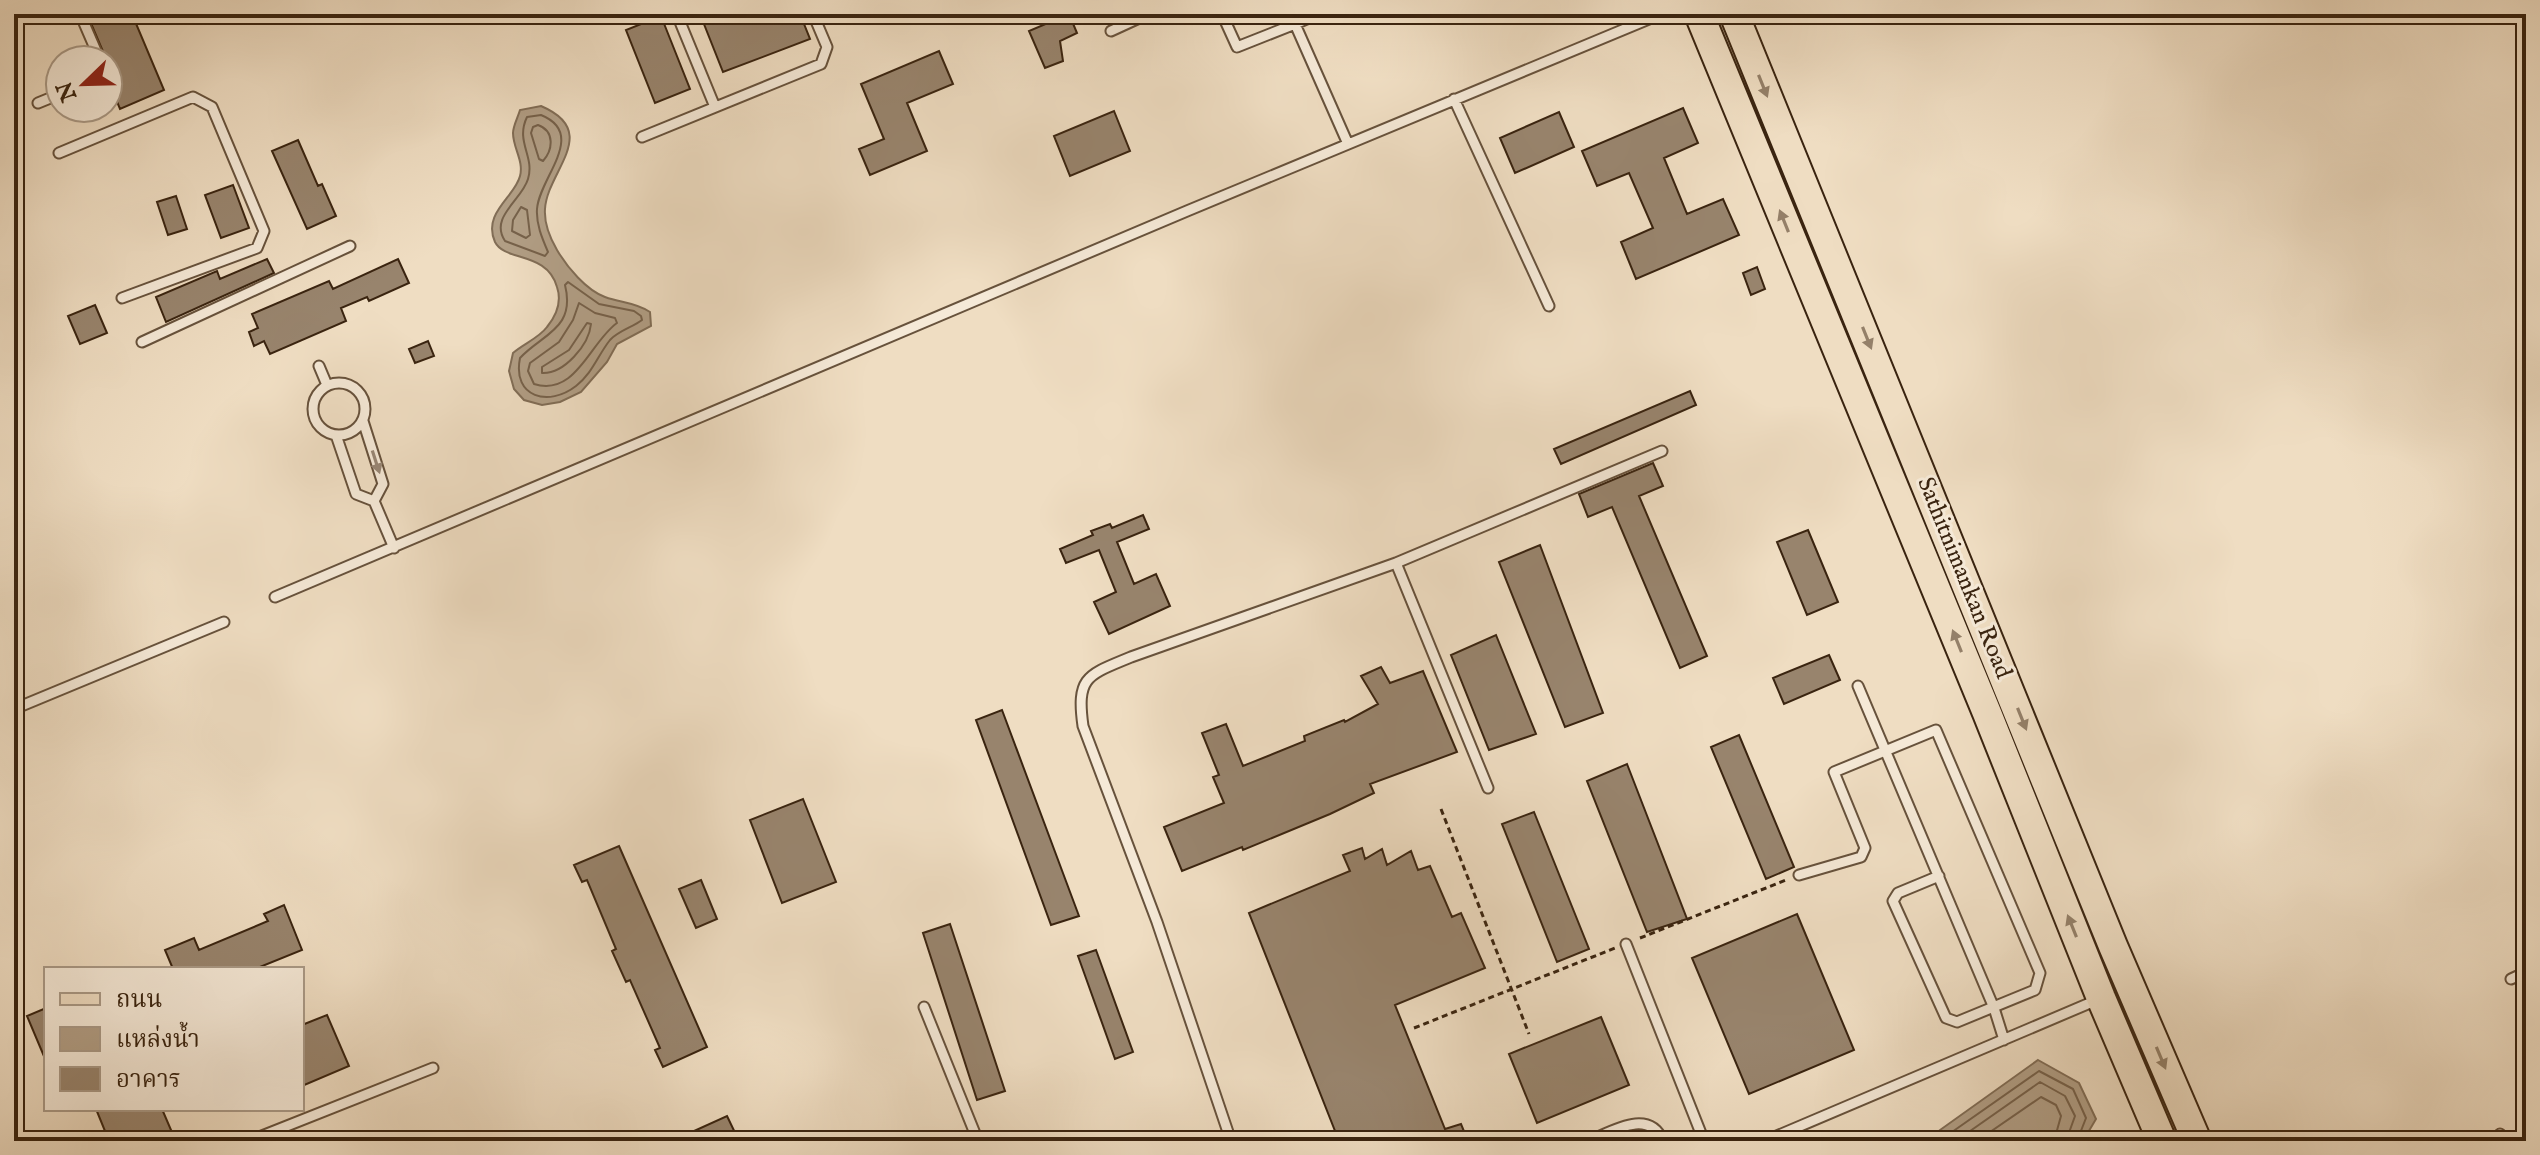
<svg xmlns="http://www.w3.org/2000/svg" width="2540" height="1155" viewBox="0 0 2540 1155" font-family="'IM FELL English','Noto Serif Thai',serif">
<style>
.water{fill:#b19e85;stroke:#816d56;stroke-width:2}
.lines{fill:none;stroke-linecap:round;stroke-linejoin:round}
.shore{stroke:#76614a;stroke-width:2}
.building{fill:#98846d;stroke:#3a2410;stroke-width:2}
.service-casing{stroke:#67523c;stroke-width:13}
.primary-casing{stroke:#3a2410;stroke-width:32}
.path{stroke:#3a2410;stroke-width:3;stroke-dasharray:6 4;stroke-linecap:butt}
.service{stroke:#f5e9d7;stroke-width:9}
.primary{stroke:#efddc2;stroke-width:28}
.oneway{fill:#948069}
.oneway2{fill:#988674}
.labels{text-anchor:middle;dominant-baseline:central;stroke-width:6;stroke-linejoin:round;paint-order:stroke}
.street-label{font-size:24px;fill:#3a2410;stroke:#f5e9d7}
</style>
<rect width="100%" height="100%" fill="#efddc2"/>
<filter id="stains"><feTurbulence type="fractalNoise" baseFrequency=".0025" numOctaves="4"/><feColorMatrix values="0 0 0 0 .2 0 0 0 0 .09 0 0 0 0 .02 0 0 0 .5 -.17"/></filter>
<radialGradient id="worn" r=".72"><stop offset=".6" stop-color="#630" stop-opacity="0"/><stop offset="1" stop-color="#630" stop-opacity=".3"/></radialGradient>
<path class="water" d="M541,106C602,132 547,171 545,209C544,223 550,238 557,250C567,267 586,290 605,297C621,303 635,302 650,312L651,326L617,344L607,362L581,392L560,402L542,405L524,400L514,389L509,371L513,353C523,344 539,338 547,327C556,316 562,302 557,287C547,251 505,262 495,242C482,213 515,197 520,176C524,161 513,148 513,133C513,126 518,117 520,110Z
M2038,1060L2079,1083L2096,1119L2083,1141H1944L1940,1130Z"/>
<g class="lines">
<path class="shore" d="M541,115C588,134 539,178 537,209C536,224 542,238 548,252L545,256L505,241C489,217 522,200 528,179C535,156 515,142 527,117Z
M538,125C555,131 553,150 543,161L539,159L531,133L533,127Z
M521,207L527,210L530,235L526,238L512,231L513,220Z
M568,282L599,304L634,311L641,316L642,320C633,327 618,331 610,340C598,355 592,374 576,386C549,407 512,398 520,358C542,334 576,329 565,285Z
M579,303L595,313L615,318L617,323C590,342 576,397 534,384L528,371L530,363L559,342L573,320Z
M587,323L591,324C589,345 564,374 542,373V367L569,350Z
M1951,1141L1952,1132L2039,1071L2073,1089L2086,1118L2077,1141
M1961,1141L1963,1136L2040,1082L2065,1096L2075,1116L2066,1141
M1977,1141L2041,1097L2056,1105L2061,1116L2054,1141"/>
</g>
<path class="building" d="M87,14H132L164,90L120,109L113,92L119,89Z
M700,14H800L810,39L723,72Z
M1069,14L1077,33L1060,41L1063,61L1045,68L1029,31Z
M661,16L690,89L655,103L626,30Z
M939,51L953,84L907,103L927,151L870,175L859,149L884,139L861,84Z
M1683,108L1698,143L1664,158L1687,214L1723,199L1739,235L1636,279L1621,242L1653,228L1629,173L1597,186L1582,151Z
M1114,111L1130,151L1070,176L1054,136Z
M1559,112L1574,147L1515,173L1500,138Z
M298,140L318,186L322,184L336,216L307,229L272,151Z
M233,185L249,228L221,238L205,195Z
M176,196L187,229L168,235L157,202Z
M267,259L274,273L166,322L156,297L217,271L220,279Z
M398,259L409,283L369,301L367,297L341,308L346,321L270,354L264,341L254,346L249,332L258,328L252,314L329,281L333,289Z
M1757,267L1765,289L1751,295L1743,273Z
M95,305L107,333L80,344L68,316Z
M428,341L434,356L415,363L409,349Z
M1690,391L1696,405L1561,464L1554,449Z
M1653,463L1663,486L1639,496L1707,656L1680,668L1612,507L1588,517L1579,494Z
M1143,515L1149,529L1117,542L1134,584L1156,574L1170,606L1109,634L1094,602L1116,592L1099,550L1066,563L1060,549L1093,535L1091,531L1110,524L1112,528Z
M1808,530L1838,602L1807,615L1777,542Z
M1540,545L1603,713L1565,727L1499,562Z
M1496,635L1536,734L1489,750L1451,655Z
M1829,655L1840,680L1784,704L1773,678Z
M1381,667L1390,683L1423,671L1457,752L1370,784L1374,793L1330,814L1243,850L1242,847L1182,871L1164,827L1224,803L1213,777L1219,775L1202,733L1226,724L1243,766L1305,741L1304,736L1344,720L1345,722L1378,704L1361,676Z
M1002,710L1079,916L1051,925L976,720Z
M1739,735L1794,867L1766,879L1711,747Z
M1627,764L1687,919L1647,932L1587,781Z
M803,799L836,882L782,903L750,820Z
M1534,812L1589,949L1557,962L1502,824Z
M619,846L707,1047L663,1067L655,1050L660,1048L630,980L626,982L612,951L616,949L587,880L582,882L574,865Z
M1362,848L1365,859L1382,849L1387,865L1411,851L1418,870L1430,866L1452,917L1461,913L1485,968L1395,1005L1445,1129L1461,1124L1468,1141H1339L1249,913L1350,871L1343,855Z
M701,880L717,919L696,928L679,889Z
M284,905L302,950L255,969H173L165,950L194,938L199,950L268,921L264,914Z
M1797,914L1854,1050L1749,1094L1692,958Z
M950,924L1005,1091L977,1100L923,933Z
M1096,950L1133,1052L1115,1059L1078,956Z
M46,1008V1061L27,1016Z
M327,1015L349,1066L302,1086V1025Z
M1601,1017L1629,1085L1537,1123L1509,1054Z
M96,1109H162L174,1137L164,1141H144L141,1136L129,1141H109Z
M727,1116L739,1141H672Z"/>
<g class="lines">
<defs>
<path id="service" d="M1222,14L1237,47L1295,24
M1318,14L1295,24L1348,144
M678,17L715,107
M84,23L100,60
M1111,31L1148,14
M1454,99L1549,306
M38,103L60,94
M642,137L821,64L827,47L813,14
M59,153L193,97L212,107L264,231L257,248L122,298
M142,342L350,246
M319,366L327,385
M313 409a26 26 0 1 1 52 0a26 26 0 1 1-52 0Z
M363,421L383,484L374,501
M336,435L356,494L374,501L394,548
M1396,563L1488,788
M275,597L1187,211L1661,14
M1858,686L1994,1008L2004,1040
M14,709L224,622
M1799,875L1861,857L1865,848L1834,772L1936,730L2040,973L2035,990L1957,1022L1946,1018L1893,901L1898,893L1939,876
M1626,944L1704,1141
M2511,979L2526,972
M924,1007L978,1141
M2500,1134L2503,1141
M249,1141L433,1068
M1231,1141L1157,922L1083,726C1076,676 1088,675 1131,657L1396,563L1662,451
M1589,1141C1613,1131 1649,1108 1663,1141
M1765,1141L2097,1000"/>
<path id="primary" d="M1699,14L1987,713L2101,998L2162,1141
M1734,14L2113,946L2197,1141"/>
</defs>
<use href="#service" class="service-casing"/>
<use href="#primary" class="primary-casing"/>
<path class="path" d="M1441,809L1529,1034
M1640,938L1786,880
M1414,1028L1615,948"/>
<use href="#service" class="service"/>
<use href="#primary" class="primary"/>
</g>
<defs><path id="oneway-solid" d="M-6-.8H1V-3.2L6.5 0L1 3.2V.8H-6Z" transform="scale(2)"/></defs>
<g class="oneway">
<use href="#oneway-solid" transform="translate(1763 86) rotate(68)"/>
<use href="#oneway-solid" transform="translate(1784 221) rotate(-112)"/>
<use href="#oneway-solid" transform="translate(1867 338) rotate(68)"/>
<use href="#oneway-solid" transform="translate(1957 641) rotate(-112)"/>
<use href="#oneway-solid" transform="translate(2022 719) rotate(68)"/>
<use href="#oneway-solid" transform="translate(2072 926) rotate(-112)"/>
<use href="#oneway-solid" transform="translate(2161 1058) rotate(67)"/>
</g>
<use class="oneway2" href="#oneway-solid" transform="translate(376 462) rotate(72)"/>
<g class="labels">
<g class="street-label">
<text transform="translate(1964 578) rotate(68)">Sathitnimankan Road</text>
</g>
</g>
<rect width="2540" height="1155" fill="none" stroke="#efddc2" stroke-width="48"/>
<rect x="16" y="16" width="2508" height="1123" fill="none" stroke="#3a2410" stroke-width="4"/>
<rect x="24" y="24" width="2492" height="1107" fill="none" stroke="#3a2410" stroke-width="2"/>
<rect x="44" y="967" width="260" height="144" fill="#f5e9d7" stroke="#aa9a87" stroke-width="2"/>
<rect x="60" y="993" width="40" height="12" fill="#efddc2" stroke="#aa9a87" stroke-width="2"/>
<text x="116" y="1007" font-size="24" fill="#3a2410">ถนน</text>
<rect x="60" y="1027" width="40" height="24" fill="#b19e85" stroke="#aa9a87" stroke-width="2"/>
<text x="116" y="1047" font-size="24" fill="#3a2410">แหล่งน้ำ</text>
<rect x="60" y="1067" width="40" height="24" fill="#98846d" stroke="#aa9a87" stroke-width="2"/>
<text x="116" y="1087" font-size="24" fill="#3a2410">อาคาร</text>
<g transform="translate(84 84) rotate(247)"><circle r="38" fill="#f5e9d7" stroke="#aa9a87" stroke-width="2"/>
<path d="M0-6L14 30L0 20L-14 30Z" fill="#8f2418"/>
<text y="-12" font-size="22" font-weight="bold" text-anchor="middle" fill="#3a2410">N</text>
</g>
<rect width="100%" height="100%" filter="url(#stains)"/>
<rect width="100%" height="100%" fill="url(#worn)"/>
</svg>
